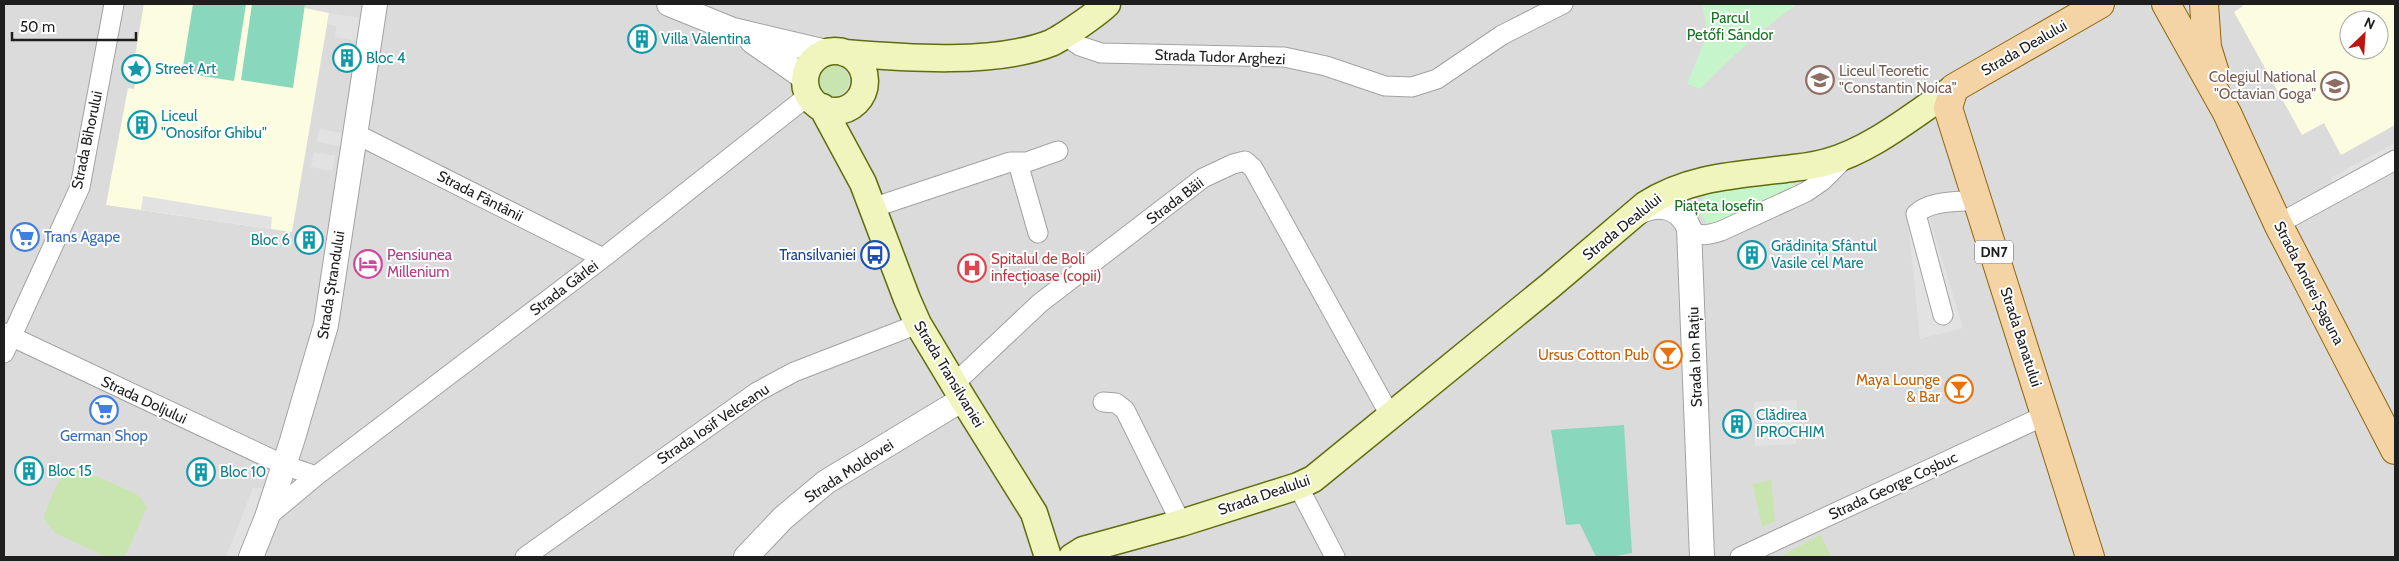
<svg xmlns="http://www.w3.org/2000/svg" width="2399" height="561" viewBox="0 0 2399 561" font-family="Cabin,sans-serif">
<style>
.residential{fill:#dcdbdb;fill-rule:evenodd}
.education{fill:#fbfce0;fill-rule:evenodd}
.grass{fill:#c8e4af}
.park{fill:#c6f5cb}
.pitch{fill:#89d7bc}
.parking{fill:#e2e2e2}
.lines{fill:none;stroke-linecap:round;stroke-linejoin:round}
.minor-casing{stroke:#a2a2a2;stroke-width:21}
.tertiary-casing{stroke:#a2a2a2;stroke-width:26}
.secondary-casing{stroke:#606d0e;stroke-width:29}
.primary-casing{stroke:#8d660c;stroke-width:30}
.minor{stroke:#fff;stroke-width:19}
.tertiary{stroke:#fff;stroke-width:24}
.secondary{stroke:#f0f4bd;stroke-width:26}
.primary{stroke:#f4d4a4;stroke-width:28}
.labels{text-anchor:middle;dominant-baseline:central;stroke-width:4;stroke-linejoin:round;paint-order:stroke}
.shield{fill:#fff;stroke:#626262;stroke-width:1}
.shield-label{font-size:14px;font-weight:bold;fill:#1e1e1e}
.park-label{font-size:15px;fill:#14741f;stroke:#fff}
.culture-label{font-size:15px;fill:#0d838f;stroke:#fff;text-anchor:start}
.street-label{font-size:15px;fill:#1e1e1e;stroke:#fff}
.education-label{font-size:15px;fill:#785e54;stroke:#fff;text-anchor:start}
.shop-label{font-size:15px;fill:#366cbe;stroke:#fff;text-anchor:start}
.hotel-label{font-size:15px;fill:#b23c85;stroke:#fff;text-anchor:start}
.transit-label{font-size:15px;fill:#164399;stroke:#fff;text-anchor:end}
.health-label{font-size:15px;fill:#be3a42;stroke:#fff;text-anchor:start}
.food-label{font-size:15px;fill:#c56008;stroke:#fff;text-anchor:end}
</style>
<rect width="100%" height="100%" fill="#eeece5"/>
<path class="residential" d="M4,4H2395V557H4ZM2349,20H2379V50H2349Z"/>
<path class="education" d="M144,4H305V8L329,13L292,232L106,205L128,88L134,89L136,80L131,79Z
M2242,4H2395V125L2341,155L2324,123L2302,135L2234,12L2243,6ZM2349,20H2379V50H2349Z"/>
<path class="grass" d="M819 81a15 15 0 1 1 30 0a15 15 0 1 1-30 0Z
M77,468L135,493L142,499L147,507L127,552L123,557H107L57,534L47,524L44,516C51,500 58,471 77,468Z
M1771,480L1775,521L1762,527L1753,484Z
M1820,535L1832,557H1782L1781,556Z"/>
<path class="park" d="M1702,4H1798C1762,28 1731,58 1700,89L1687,84L1708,33Z
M1787,182L1797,186V190L1712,225C1695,218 1697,195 1714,189Z"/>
<path class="pitch" d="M193,4H246L234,81L182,73Z
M252,4H305L293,88L241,80Z
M1624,425L1632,553L1611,557H1596L1580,524L1566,525L1551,430Z"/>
<path class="parking" d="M329,13L362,18L365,42L335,37L336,26L327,24Z
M319,129L348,134L346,147L317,142Z
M2395,143V156L2336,189L2330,178Z
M314,152L335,156L332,171L311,167Z
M143,196L272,217L271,229L141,210Z
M1929,216L1963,328L1920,339L1908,221Z
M1797,400L1796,444L1755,446L1754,402Z
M253,488H269L241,557H226Z"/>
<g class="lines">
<defs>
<path id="minor" d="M1064,35L1080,46L1101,53L1284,57L1326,66L1385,86L1412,87L1437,79L1502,35L1563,4
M356,134L603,258
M1018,163L1038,233
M872,208L1010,162H1027L1058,151
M2278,224L2395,160
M1689,228C1700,238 1708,235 1721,231L1806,192L1822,181L1845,158
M1943,315L1916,214C1930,200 1958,202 1977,200
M4,333L284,465L316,476
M4,353L80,187L114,4
M954,384L1040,303L1203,178L1233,164L1245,161L1253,168L1391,417
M1103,402L1116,403L1125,410L1181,523
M1298,486L1335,557
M267,517L316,476L603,258L809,95
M525,557L757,392L794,372L918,324
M1740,557L2046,415"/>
<path id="tertiary" d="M669,4L733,30L826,52
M752,41L805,78
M1637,213C1658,202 1679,205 1689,228L1702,557
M251,557L267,517L292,441L326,325L375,4
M746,557L783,518L826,482L963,399"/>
<path id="secondary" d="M805 81a30 30 0 1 1 60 0a30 30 0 1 1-60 0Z
M845,53C905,58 995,65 1051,43C1062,38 1098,13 1107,4
M822,107L863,183L907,299L918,324L963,399L1034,513L1048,557
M1072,557L1083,550L1181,523L1298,486L1313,479L1551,285L1645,205C1688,177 1736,175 1786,169C1800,167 1814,166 1827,162C1872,150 1916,113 1954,88"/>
<path id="primary" d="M2166,4L2227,113L2278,224L2395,450
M2204,4L2207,47L2215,73
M2090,557L1948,108L1954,88L2100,4"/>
</defs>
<use href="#minor" class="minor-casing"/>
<use href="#tertiary" class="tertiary-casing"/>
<use href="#secondary" class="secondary-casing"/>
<use href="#primary" class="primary-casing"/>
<use href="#minor" class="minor"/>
<use href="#tertiary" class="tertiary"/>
<use href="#secondary" class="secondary"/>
<use href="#primary" class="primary"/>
</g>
<defs>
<symbol id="building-ring" viewBox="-11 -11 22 22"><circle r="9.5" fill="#fff" stroke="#0f9aa8" stroke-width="1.5"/><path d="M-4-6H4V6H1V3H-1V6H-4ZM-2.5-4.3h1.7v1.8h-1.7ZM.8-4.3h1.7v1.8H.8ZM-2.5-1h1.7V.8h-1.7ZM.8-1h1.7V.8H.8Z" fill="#0f9aa8"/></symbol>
<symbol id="sight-ring" viewBox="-11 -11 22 22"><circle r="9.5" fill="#fff" stroke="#0f9aa8" stroke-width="1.5"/><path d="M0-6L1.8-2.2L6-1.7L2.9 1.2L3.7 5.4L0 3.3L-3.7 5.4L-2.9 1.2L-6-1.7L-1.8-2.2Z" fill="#0f9aa8"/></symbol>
<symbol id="university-ring" viewBox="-11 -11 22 22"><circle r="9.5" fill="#fff" stroke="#8d6e63" stroke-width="1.5"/><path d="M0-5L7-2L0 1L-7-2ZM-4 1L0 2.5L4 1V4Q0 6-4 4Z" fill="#8d6e63"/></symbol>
<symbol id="school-ring" viewBox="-11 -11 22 22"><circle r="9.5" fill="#fff" stroke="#8d6e63" stroke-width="1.5"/><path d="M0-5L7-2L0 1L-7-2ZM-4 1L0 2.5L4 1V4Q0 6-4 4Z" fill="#8d6e63"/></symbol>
<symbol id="supermarket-ring" viewBox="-11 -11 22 22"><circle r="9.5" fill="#fff" stroke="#3f7fe0" stroke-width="1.5"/><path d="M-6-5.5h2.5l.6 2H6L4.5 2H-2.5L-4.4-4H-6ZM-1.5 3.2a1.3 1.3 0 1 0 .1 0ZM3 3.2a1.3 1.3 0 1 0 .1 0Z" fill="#3f7fe0"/></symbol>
<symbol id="bus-ring" viewBox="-11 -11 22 22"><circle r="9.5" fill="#fff" stroke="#1a4fb4" stroke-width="1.5"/><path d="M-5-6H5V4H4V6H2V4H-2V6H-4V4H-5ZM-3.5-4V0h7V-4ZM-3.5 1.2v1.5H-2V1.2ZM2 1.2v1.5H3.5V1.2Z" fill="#1a4fb4"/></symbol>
<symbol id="hotel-ring" viewBox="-11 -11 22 22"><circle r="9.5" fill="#fff" stroke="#d1479c" stroke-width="1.5"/><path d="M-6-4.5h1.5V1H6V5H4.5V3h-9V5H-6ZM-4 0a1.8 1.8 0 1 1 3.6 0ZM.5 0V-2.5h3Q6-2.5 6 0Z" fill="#d1479c"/></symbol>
<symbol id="hospital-ring" viewBox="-11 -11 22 22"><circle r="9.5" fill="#fff" stroke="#e0444e" stroke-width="1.5"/><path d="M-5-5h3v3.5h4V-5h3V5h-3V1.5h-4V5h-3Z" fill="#e0444e"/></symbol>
<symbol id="bar-ring" viewBox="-11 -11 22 22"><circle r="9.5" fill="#fff" stroke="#e8710a" stroke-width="1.5"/><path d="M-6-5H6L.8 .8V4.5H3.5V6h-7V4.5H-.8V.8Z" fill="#e8710a"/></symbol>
</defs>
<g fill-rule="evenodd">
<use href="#building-ring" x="626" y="23" width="32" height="32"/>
<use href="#building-ring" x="331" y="42" width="32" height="32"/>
<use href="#sight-ring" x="120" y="53" width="32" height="32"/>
<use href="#university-ring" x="1804" y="64" width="32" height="32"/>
<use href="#school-ring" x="2319" y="70" width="32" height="32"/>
<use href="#building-ring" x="126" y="109" width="32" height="32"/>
<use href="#supermarket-ring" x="9" y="221" width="32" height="32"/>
<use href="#building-ring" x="293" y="224" width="32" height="32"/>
<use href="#bus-ring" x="859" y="239" width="32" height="32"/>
<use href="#building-ring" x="1736" y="239" width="32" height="32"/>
<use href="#hotel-ring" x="352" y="248" width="32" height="32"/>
<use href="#hospital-ring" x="956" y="252" width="32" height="32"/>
<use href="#bar-ring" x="1652" y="339" width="32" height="32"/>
<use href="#bar-ring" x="1943" y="373" width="32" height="32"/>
<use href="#supermarket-ring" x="88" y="394" width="32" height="32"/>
<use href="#building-ring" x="1721" y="408" width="32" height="32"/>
<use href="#building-ring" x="13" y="455" width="32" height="32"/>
<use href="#building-ring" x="185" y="456" width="32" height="32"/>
</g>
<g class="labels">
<rect class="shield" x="1975" y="240.5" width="38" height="23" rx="4"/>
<g class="shield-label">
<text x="1994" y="252">DN7</text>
</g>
<g class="park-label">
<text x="1730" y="18">Parcul<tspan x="1730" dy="17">Petőfi Sándor</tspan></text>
<text x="1719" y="206">Piațeta Iosefin</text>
</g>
<g class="culture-label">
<text x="661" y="39">Villa Valentina</text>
<text x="366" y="58">Bloc 4</text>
<text x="155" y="69">Street Art</text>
<text x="161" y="116">Liceul<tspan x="161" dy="17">"Onosifor Ghibu"</tspan></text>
<text x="290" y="240" text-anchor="end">Bloc 6</text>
<text x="1771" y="246">Grădinița Sfântul<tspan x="1771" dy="17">Vasile cel Mare</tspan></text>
<text x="1756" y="415">Clădirea<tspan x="1756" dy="17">IPROCHIM</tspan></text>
<text x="48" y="471">Bloc 15</text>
<text x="220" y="472">Bloc 10</text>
</g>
<g class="street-label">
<text transform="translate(2024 48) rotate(-30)">Strada Dealului</text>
<text transform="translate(1220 57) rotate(2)">Strada Tudor Arghezi</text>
<text transform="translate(87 140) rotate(-78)">Strada Bihorului</text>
<text transform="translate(480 196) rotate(27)">Strada Fântânii</text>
<text transform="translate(1175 201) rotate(-37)">Strada Băii</text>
<text transform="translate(1622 227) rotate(-39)">Strada Dealului</text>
<text transform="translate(2309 283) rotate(63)">Strada Andrei Șaguna</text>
<text transform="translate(331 285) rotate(-81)">Strada Ștrandului</text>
<text transform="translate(564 288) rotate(-37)">Strada Gârlei</text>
<text transform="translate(2021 337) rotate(72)">Strada Banatului</text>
<text transform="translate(1695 357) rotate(-92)">Strada Ion Rațiu</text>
<text transform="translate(949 374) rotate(59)">Strada Transilvaniei</text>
<text transform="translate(144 400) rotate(25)">Strada Doljului</text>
<text transform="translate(713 424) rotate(-34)">Strada Iosif Velceanu</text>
<text transform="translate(849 471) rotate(-33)">Strada Moldovei</text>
<text transform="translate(1893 486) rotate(-25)">Strada George Coșbuc</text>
<text transform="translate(1264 495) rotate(-19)">Strada Dealului</text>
</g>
<g class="education-label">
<text x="1839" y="71">Liceul Teoretic<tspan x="1839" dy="17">"Constantin Noica"</tspan></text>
<text x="2316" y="77" text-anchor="end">Colegiul National<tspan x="2316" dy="17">"Octavian Goga"</tspan></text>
</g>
<g class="shop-label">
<text x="44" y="237">Trans Agape</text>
<text x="104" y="436" text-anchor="middle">German Shop</text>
</g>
<g class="hotel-label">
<text x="387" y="255">Pensiunea<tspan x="387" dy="17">Millenium</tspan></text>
</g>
<g class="transit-label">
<text x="856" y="255">Transilvaniei</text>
</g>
<g class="health-label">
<text x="991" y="259">Spitalul de Boli<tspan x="991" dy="17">infecțioase (copii)</tspan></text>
</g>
<g class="food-label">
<text x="1649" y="355">Ursus Cotton Pub</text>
<text x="1940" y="380">Maya Lounge<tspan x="1940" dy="17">&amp; Bar</tspan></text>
</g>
</g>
<rect width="2399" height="561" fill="none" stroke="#1e1e1e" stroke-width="10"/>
<g transform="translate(2364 35) rotate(25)"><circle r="24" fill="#ffffff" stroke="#a5a5a5"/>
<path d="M0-4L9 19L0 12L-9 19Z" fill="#bc1510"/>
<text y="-8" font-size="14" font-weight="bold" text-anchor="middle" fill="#1e1e1e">N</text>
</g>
<path d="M12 32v8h124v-8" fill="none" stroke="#1e1e1e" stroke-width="2.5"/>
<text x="20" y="32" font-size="15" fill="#1e1e1e" stroke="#ffffff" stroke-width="4" paint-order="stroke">50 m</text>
</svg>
